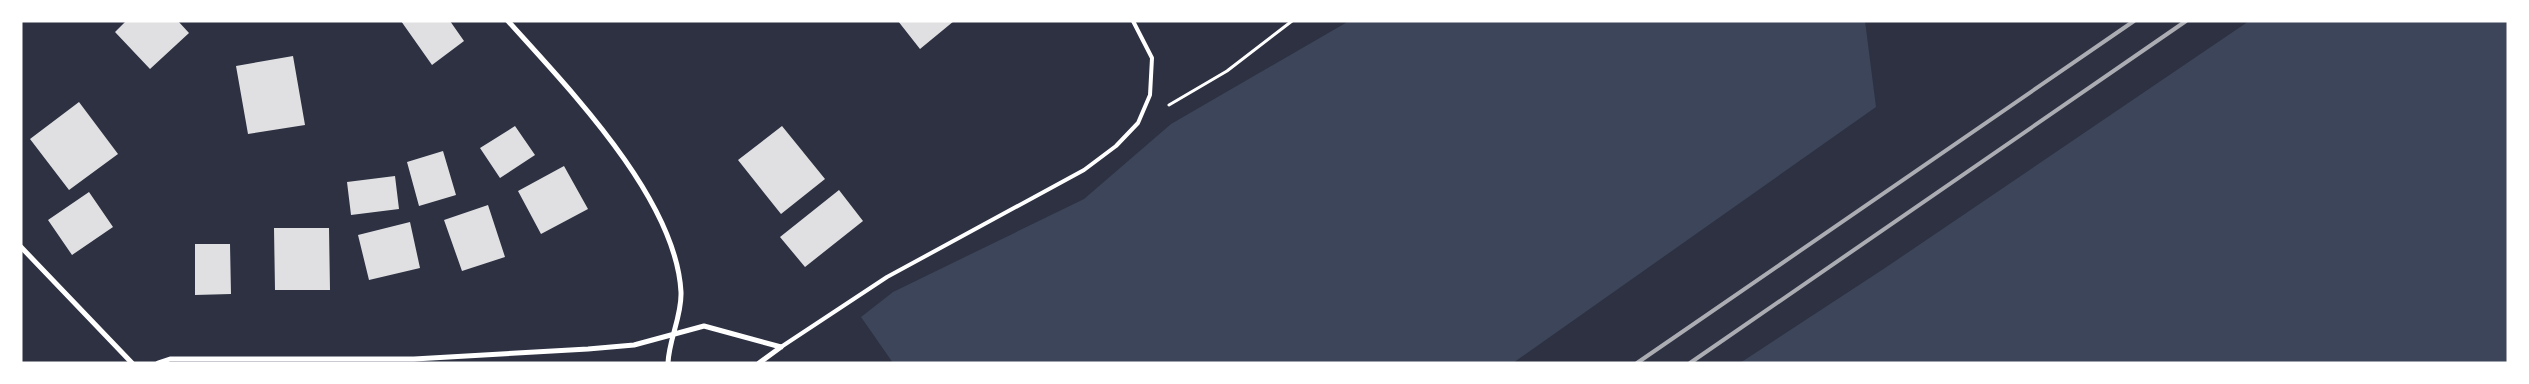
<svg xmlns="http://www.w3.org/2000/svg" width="2529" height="384" viewBox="0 0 2529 384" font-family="Arial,sans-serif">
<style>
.green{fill:#3c4559}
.building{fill:#e0e0e3}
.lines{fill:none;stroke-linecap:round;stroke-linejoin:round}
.path{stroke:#fff;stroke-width:3}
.service{stroke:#fff;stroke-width:4}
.minor{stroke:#fff;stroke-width:5}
.rail{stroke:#abadb3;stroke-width:4}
</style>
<rect width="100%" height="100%" fill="#2d3142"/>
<path class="green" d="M1349,21H1865L1876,107L1513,363H893L861,317L893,292L1084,199L1171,124Z
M2249,21H2508V363H1740L1885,268Z"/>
<path class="building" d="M126,21H178L189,33L150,69L115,32Z
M401,21H450L464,41L432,65Z
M898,21H954L920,49Z
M293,56L305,125L248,134L236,66Z
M79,102L118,154L69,190L30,139Z
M515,126L535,155L500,178L480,148Z
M782,126L825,179L781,214L738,160Z
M443,151L456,195L419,206L407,162Z
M564,166L588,209L541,234L518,191Z
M395,176L399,209L351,215L347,182Z
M839,190L863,221L805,267L780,237Z
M89,192L113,227L72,255L48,220Z
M488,205L505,257L462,271L444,220Z
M410,222L420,268L369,280L358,235Z
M274,228H329L330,290H275Z
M195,244H230L231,294L195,295Z"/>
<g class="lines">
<path class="path" d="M1169,105L1227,71L1292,21"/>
<path class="service" d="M781,347L887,277L1084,170L1116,146L1138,123L1150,95L1152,58L1133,21"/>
<path class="minor" d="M508,21C568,88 676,198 681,292C682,316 669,339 668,363
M21,247L132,363
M158,363L170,359H414L588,349L634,345L704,326L781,347
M759,363L781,347"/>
<path class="rail" d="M1637,363L2134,21
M1690,363L2186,21"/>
</g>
<rect width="2529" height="384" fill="none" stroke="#ffffff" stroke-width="45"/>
</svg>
